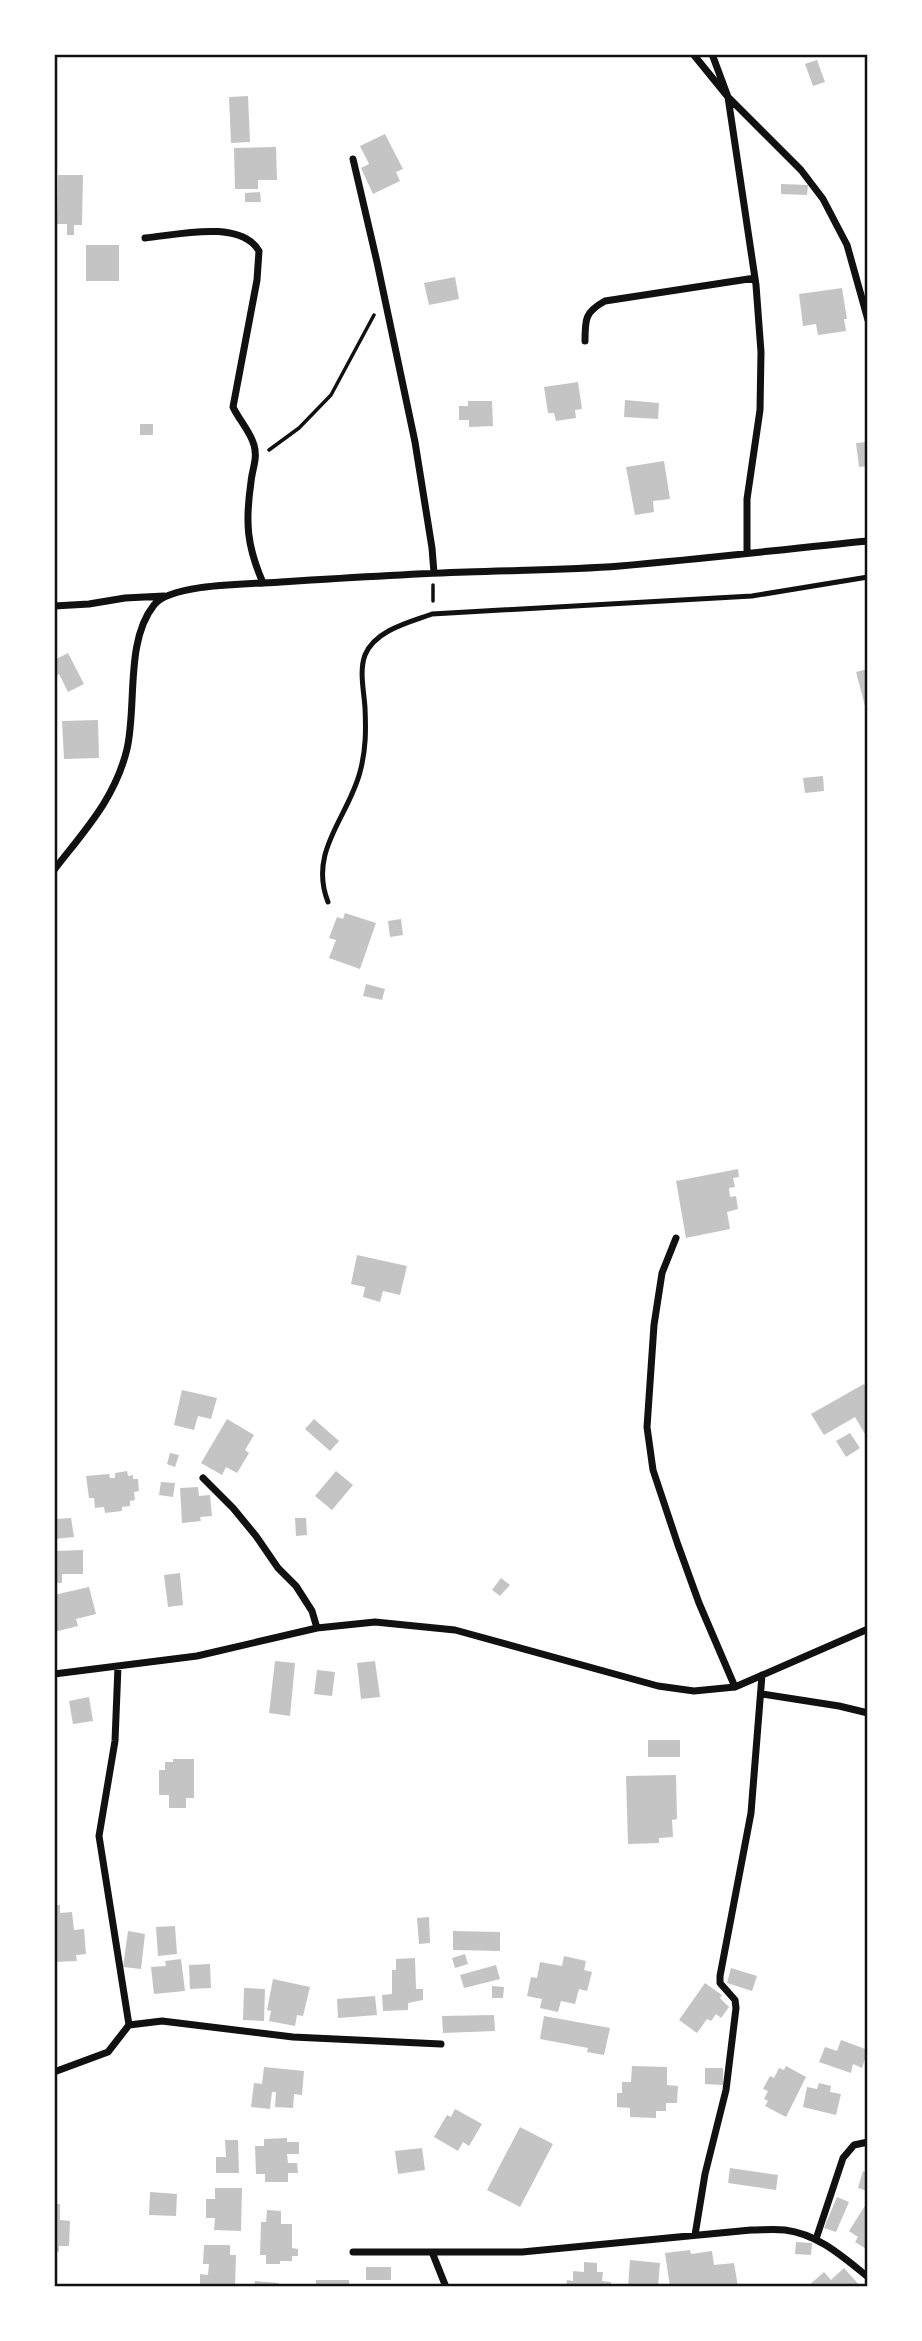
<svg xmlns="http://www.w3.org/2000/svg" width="922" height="2341" viewBox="0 0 922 2341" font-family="'Crimson Pro',serif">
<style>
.building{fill:#c4c4c4}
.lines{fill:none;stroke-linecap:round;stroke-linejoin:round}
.path{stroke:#111;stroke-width:3.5}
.service{stroke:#111;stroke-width:5}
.minor{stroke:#111;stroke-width:7}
.neatline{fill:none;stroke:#111;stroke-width:2.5}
</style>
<rect width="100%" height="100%" fill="#fff"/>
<path class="building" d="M817,60L825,82L813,86L805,64Z
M248,96L250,142L231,143L229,97Z
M385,134L403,169L396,172L400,181L373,194L361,168L369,164L360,146Z
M276,147L277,180H258V189H235L234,148Z
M58,175H83L82,225H74V235H67V224H57Z
M781,184L808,185L807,195L781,194Z
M260,192L261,202H245V193Z
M86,245H119V281H86Z
M455,277L459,299L429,305L424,283Z
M842,288L847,319H844L846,331L818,335L816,324L803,326L799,294Z
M578,382L582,409L575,410L576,418L556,421L554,413H548L544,387Z
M625,400L659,403L658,419L624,417Z
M468,401H492L493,426L469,427V420H459V406H468Z
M140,424H153V435H140Z
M868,442V466L859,467L856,443Z
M664,461L670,499L653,501L654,512L635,515L626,467Z
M68,653L84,684L68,692L59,674L54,677V660Z
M868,669V709L866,710L856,672Z
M98,720L99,758L64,759L62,721Z
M823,776L824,791L805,793L803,778Z
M345,913L376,923L360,969L329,958L336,940L329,938L337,917L343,919Z
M401,919L403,935L390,937L388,921Z
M366,984L385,989L382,1000L363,996Z
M738,1169L739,1177L733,1178L735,1187L729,1188L730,1197L736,1196L738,1209L727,1212L730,1229L686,1238L676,1181Z
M357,1255L407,1266L400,1295L383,1291L380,1302L363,1297L365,1287L351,1284Z
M864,1384L868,1391V1439L855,1417L824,1435L811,1414Z
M182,1390L217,1398L211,1419L198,1416L194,1430L174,1425Z
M227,1419L254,1435L245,1450L249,1453L237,1473L226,1467L222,1475L201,1463Z
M314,1419L339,1441L330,1451L305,1429Z
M850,1433L860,1448L846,1457L836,1441Z
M170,1453L179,1455L175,1467L167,1464Z
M127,1471L128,1476L133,1475V1479H138L139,1491L134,1492L135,1500L130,1501V1506L122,1507V1511L105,1513L104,1507L95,1508L94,1498H89L86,1476L109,1474L110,1478H115V1473Z
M336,1471L353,1485L332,1510L315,1496Z
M161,1482L175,1483L173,1497L159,1495Z
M198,1487L199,1496L210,1495L212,1516L200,1517L201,1521L182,1523L180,1488Z
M71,1518L74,1537L54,1539V1519Z
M295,1518H306L307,1535L296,1536Z
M83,1550V1574H62V1583H54V1551Z
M180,1573L183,1605L168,1607L164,1575Z
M501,1578L510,1585L500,1596L492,1590Z
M89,1587L96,1614L76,1619L78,1626L54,1632V1595Z
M275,1661L295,1663L290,1716L269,1713Z
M375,1661L380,1697L361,1699L357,1663Z
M317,1670L335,1672L332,1696L314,1694Z
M89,1697L93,1721L73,1724L69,1701Z
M648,1740H680V1757H648Z
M54,1742H57L56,1767H54Z
M173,1759H194V1798H186V1808H169V1795H159V1770H165V1762H173Z
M676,1775L677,1819L672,1820L673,1837L659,1838V1843L628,1844L626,1776Z
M54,1905H60V1913L72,1912L74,1930L84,1929L86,1954L76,1955L77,1961L54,1962Z
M429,1917L430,1943L419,1944L417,1918Z
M175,1926L177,1954L158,1956L156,1927Z
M128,1931L145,1934L141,1969L123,1967Z
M453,1931L500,1932V1951L453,1950Z
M465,1954L468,1964L455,1968L452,1958Z
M564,1956L586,1961L584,1970L592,1972L587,1991L579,1989L575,2004L561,2001L558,2012L540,2008L542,1999L527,1996L531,1977L537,1978L540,1962L562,1966Z
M415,1958L416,1989H423V2000L408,2003V2010L383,2011L382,1995L392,1994V1970H396V1959Z
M181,1959L185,1991L154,1994L151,1967L166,1966L165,1961Z
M210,1964L211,1988L190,1989L189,1965Z
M496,1965L500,1979L464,1988L460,1975Z
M731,1968L757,1976L752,1991L727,1983Z
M273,1979L310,1987L303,2016L297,2015L295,2026L269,2021L271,2011L267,2010Z
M705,1983L722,1995L720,1998L729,2007L721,2018L716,2014L711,2021L707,2019L697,2033L679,2020Z
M492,1986L504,1987L503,1998H492Z
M244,1988L265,1989L264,2021L243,2020Z
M375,1996L377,2015L338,2018L337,1999Z
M494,2015L495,2031L443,2033L442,2016Z
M544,2016L610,2028L604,2055L587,2052L588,2048L540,2039Z
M841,2040L868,2050L862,2068L853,2064L851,2073L819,2062L825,2047L837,2051Z
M632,2066L667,2067V2085L678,2086L677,2103H666V2111H656V2118L630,2117V2108L617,2107V2093H622V2082H631Z
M786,2066L806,2077L786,2117L765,2106L768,2101L764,2099L768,2091L763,2089L770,2076L774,2078L779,2068L784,2070Z
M264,2067L304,2071L302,2095L294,2094L293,2108L275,2107L276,2092H272L270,2109L251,2107L254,2083L262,2084Z
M705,2068H723V2085L705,2084Z
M819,2083L831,2086L830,2092L841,2094L836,2115L803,2107L807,2087L817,2089Z
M455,2109L482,2124L469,2146L463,2142L458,2151L434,2137L447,2115L451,2117Z
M520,2127L553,2144L520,2207L487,2190Z
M287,2138V2142H299V2154H287L288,2163H297L298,2173H288V2182H265V2174H256L255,2146H264V2139Z
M225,2140H238L239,2173H216V2157H226Z
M422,2148L425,2170L398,2174L395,2151Z
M730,2168L778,2175L776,2190L728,2183Z
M863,2171L868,2173V2191L858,2188Z
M215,2188H242L241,2231L214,2230L215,2218H206V2199H215Z
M150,2192L177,2194L176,2216L149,2215Z
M837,2197L849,2202L836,2232L824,2228Z
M868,2201V2250L855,2242L858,2237L849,2231Z
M54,2204H60V2220L70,2221L69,2246H59V2252L54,2251Z
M267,2210L281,2211V2224H292V2248L298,2249V2256H292V2261H280V2264H266V2255H260L261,2222H266Z
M796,2242L812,2243L811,2255L795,2254Z
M204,2245H230V2255H236L235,2287H200V2274L208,2275L209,2264H203Z
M690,2250L691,2254L712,2251L714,2265L734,2263L738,2287H670L665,2253Z
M630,2260L660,2263L658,2287H628Z
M584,2262L597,2263V2272H603L602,2281L611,2282V2287H566L567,2280L573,2281V2271L584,2272Z
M366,2267H391V2280H366Z
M844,2268L861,2287H807L824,2272L831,2280Z
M316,2280H349V2287H316Z
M255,2281L279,2283V2287H254Z"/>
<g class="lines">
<path class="path" d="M269,450L299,428L331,395L374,315
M433,601V585"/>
<path class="service" d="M328,902C308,851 348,818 360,772C366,750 366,730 365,708C364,691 359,671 365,655C375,630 410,622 432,614L752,596L868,577"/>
<path class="minor" d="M693,54L728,97L801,170L823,199L847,245L868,320
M712,54L728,97L756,285L761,352L760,410L747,499V553
M353,159L377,262L415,442L432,548L434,573
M145,238C177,235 240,219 259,251L257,280L233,407C239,420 250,431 254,445C258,459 252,469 251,482C245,523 247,546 263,583
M585,341C585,319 585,312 605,301L755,278
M54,606L89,604L125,598L164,596
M54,870C84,831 115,799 127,749C137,706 125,641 154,605C171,583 253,584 281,582C343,578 405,574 467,572C518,570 569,570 620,566C703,559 785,549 868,541
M676,1238L662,1273L654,1325L647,1427L653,1470L678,1545L699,1603L735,1687
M203,1478L233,1508L256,1536L278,1568L296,1586L312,1611L317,1628
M118,1666L115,1741L99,1836L129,2025
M54,1674L197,1656L317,1628L375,1622L455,1630L658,1686L694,1691L735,1687L868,1629
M762,1694L839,1706L868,1713
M54,2072L108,2052L129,2025L162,2021L293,2037L441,2044
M695,2235L705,2174L726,2090L736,2008L735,2000L720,1983V1976L751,1813L762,1675
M816,2239L843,2158L854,2145L868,2142
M353,2252H522L751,2230C762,2230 774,2229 785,2230C818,2234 843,2257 868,2277
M432,2252L446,2287"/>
</g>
<rect width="922" height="2341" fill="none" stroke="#ffffff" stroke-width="112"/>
<rect x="56" y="56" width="810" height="2229" class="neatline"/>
</svg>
